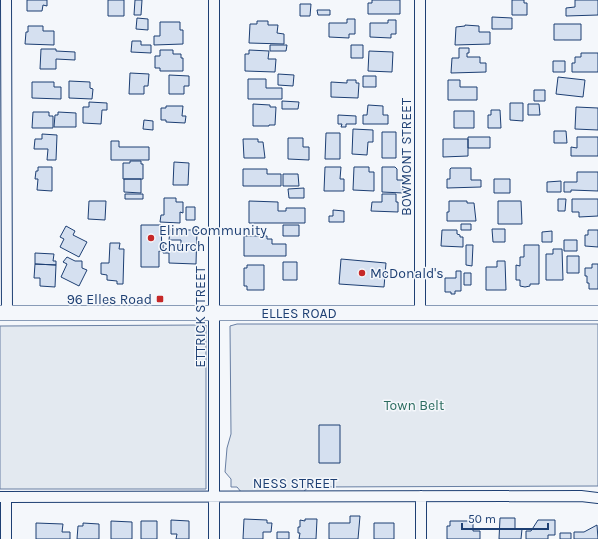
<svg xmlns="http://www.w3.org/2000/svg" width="598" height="539" viewBox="0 0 598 539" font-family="Karla,sans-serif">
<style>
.green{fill:#e3e9f0;stroke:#687fa3}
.building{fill:#d5e0f0;stroke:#1d3f73}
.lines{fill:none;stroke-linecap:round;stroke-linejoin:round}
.minor-casing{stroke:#1d3f73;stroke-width:12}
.secondary-casing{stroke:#1d3f73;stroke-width:16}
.minor{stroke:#f4f7fb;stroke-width:10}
.secondary{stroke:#f4f7fb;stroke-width:15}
.poi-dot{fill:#c62828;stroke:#f4f7fb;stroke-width:1.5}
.labels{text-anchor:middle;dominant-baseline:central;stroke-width:3;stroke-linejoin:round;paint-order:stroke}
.street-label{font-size:14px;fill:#1d3f73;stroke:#f4f7fb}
.poi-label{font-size:14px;fill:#1d3f73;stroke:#f4f7fb;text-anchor:start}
.park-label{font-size:14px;fill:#2c6c60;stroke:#f4f7fb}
</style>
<rect width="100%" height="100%" fill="#f4f7fb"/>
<path class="green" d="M237,324H598V486L309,487L303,492L242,493L237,487H231V479L225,472L227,448L231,434L230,326Z
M206,325V489H0V326Z"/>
<path class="building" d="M27,0H47V6L43,5L42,11H27Z
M108,0H124V16H108Z
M135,0H142L141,15H134Z
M372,0H400V14H368V3H372Z
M512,0H524V3H527V15H512Z
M575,0H598V15L566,16V8L575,7Z
M300,4H311L310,16H300Z
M317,10H330V15H318Z
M492,17L512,18V29H492Z
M137,18L148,19V30L136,29Z
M347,19H355V34H349V38L329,37V23H347Z
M388,20H396V34H391V38L370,37V23H388Z
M257,21H268V25H278L277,33L284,34V44L249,43L250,24H257Z
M160,22H180V30H183V44L154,45V36H160Z
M554,24H581V40H554Z
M465,25L479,26V32H490V44L455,45L456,27L465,26Z
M28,26H43V31H54V45L25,44L26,32H28Z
M132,41H141V45H151V53L131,52Z
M270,45H287L286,51H270Z
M351,45H363V58H351Z
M459,48H469V53H467V57H480V63H486V72L451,73L452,58H459Z
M41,49H56V51L75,52V60L56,59V69H40Z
M160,50H173V54H181V58H183V71H160V68H155V56H160Z
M249,50L269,51L268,59H276L275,72L245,71V54H249Z
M369,51L393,52L392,72L368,71Z
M581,53H598V72H572V63H575V57H581Z
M553,61H565V72H553Z
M130,73L149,74L148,86H144V94H129Z
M278,74L294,75L293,86L278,85Z
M169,75L189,76V86H184V94H169Z
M363,76H376V87H363Z
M558,77L585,80L583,97L556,94Z
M248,79H266V88H282V99H248Z
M347,80H356V83H359L358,98L331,97V82L347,83Z
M448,80H460V87H477V100H448Z
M69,81L90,82V88L93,89L92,99L69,98Z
M32,82H54V87H61V99L32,98Z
M534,90H545V101H534Z
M282,101L299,102L298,109H282Z
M89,102L107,103V110H102L101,124L83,123V107H89Z
M510,103H523V121L510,120Z
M253,104L270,105V107H276L275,125H269V126H253Z
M528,104H539L540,115H528Z
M368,105L383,106V115H388V124H363V115H367Z
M166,106H183L182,116H186L185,123L166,122V120H161V108H166Z
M576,107L598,108V130L575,129Z
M491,110H500L501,128H488V115H491Z
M454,111H474V128H454Z
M33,112H49V116H53V128H32Z
M58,112L76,113V127H54L55,115H58Z
M338,115L356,116V124H346V127H341L342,124H338Z
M144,120L153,121V130L143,129Z
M353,129L373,130V142H368L367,155L352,154Z
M554,131H566L567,143H554Z
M382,132H396V158H382Z
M326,133H340V159H325Z
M42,134L57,135L56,160H47L48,149H34L35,139H42Z
M468,137H490V148H468Z
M577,137H598V156H571V147L577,148Z
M288,138H303V147H309V160L288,159Z
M243,139H258V142H263L265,158H244Z
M443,139H468V156L443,157Z
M111,141H119V147H149V160H111Z
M130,161H141V164H143V179H123V163H130Z
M174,162L189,163L188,185H173Z
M38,167H52V191L37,190L38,179H35L36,171H38Z
M325,167H341L340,179H344V191H324Z
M354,167H369V172H374V191L353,190Z
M382,167H395L397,169V180H403V193L382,192Z
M451,168H471V180H481V187L447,188V179H450V169Z
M243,169H267V174H281V186H243Z
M577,172H598V191L571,190V192H564V182H577Z
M283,174H298L299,186H283Z
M124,179H141V193L124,192Z
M494,179H510V193H494Z
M561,181V192H547V182Z
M304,188V198H289L288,189Z
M125,194H143V199H125Z
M382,194H396V202H398V212L371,211L372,202H382Z
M164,198H176V202H183V213L180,212V223L160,222L161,215H164Z
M558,199H566L565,211H558Z
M572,199H598V216L579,217V212H572Z
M89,201H106L105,220L88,219Z
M249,201L278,202V211H286V208H305V223H249Z
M449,201H467V203H474L476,221H447V212H449Z
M498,201H521L522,224H498Z
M186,207H195V220H186Z
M333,210L344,211V222H329V216H333Z
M461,224H471V230H461Z
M141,225H161L162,251H159V267H141Z
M283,225H299V236H283Z
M66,226L75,231L73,235L87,242L79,257L60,247L64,239L60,237Z
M492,229H505V242H493Z
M170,230H197L196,264L169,263V253H163V244L181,245V240H169Z
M442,230H457V234L460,235V237H463V247L441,246Z
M588,230H598V247L585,246V235H588Z
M552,231V242H542V232Z
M244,236H267V239H272V244H286V256H244Z
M564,240H577V251H564Z
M110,243H120L119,249H124L123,284H117V281L107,280V275L101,274V263H109Z
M466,245H473L472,266L466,265Z
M524,245H539V284H530V286L525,287L520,286V280H516V265L520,266V257H524Z
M553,249H562L563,280H546V254H553Z
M35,253L54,254L53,261H56V265L35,264Z
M567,256H579V273H567Z
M67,257L75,261H82V268L87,270L79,286L61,277L67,264L63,262Z
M341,259L386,263L384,287L339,284Z
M497,261H505L506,290H486V267H497Z
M283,262H297V280H283Z
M35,264L56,265L55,287L40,286V278H34Z
M592,264H598V289H589V283H587V276H585V268H592Z
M247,265H264V290H247V286H244V268H247Z
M456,271H461V291H455V294H451V292H445V278H456Z
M464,273H471V285H464Z
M319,425H340V463H319Z
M350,516H360L358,539H329V523H350Z
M500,518H515V529H522L521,539H499Z
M244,519L267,520V523H272L271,532H263V539H243Z
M305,519H317L316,539H299L300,533H298V527H300V520L305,521Z
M171,520L189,521V539H176L177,534H171Z
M538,520H555V535H548V539H526V531H531Z
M111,521L132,522V539H111Z
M141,521H157V539H141Z
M450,521H473V531H480V539H447V526H450Z
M36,523L63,524L62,532H70V539H36Z
M83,523L99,524V539H77L78,526H83Z
M374,523H394V539H374Z
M597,525L598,539H574V532H584Z
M277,532H289V539H277Z
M560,533H571V539H560Z"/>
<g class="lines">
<defs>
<path id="minor" d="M6,0L7,314
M420,0V314
M421,496V539
M0,497L581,496L598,498
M6,497V539
M214,539V0"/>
<g id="secondary">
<path id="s1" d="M0,313H598"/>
</g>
</defs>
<use href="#minor" class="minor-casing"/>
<use href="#secondary" class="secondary-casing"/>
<use href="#minor" class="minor"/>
<use href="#secondary" class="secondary"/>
</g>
<g class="poi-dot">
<circle cx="151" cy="238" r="4"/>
<circle cx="362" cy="273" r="4"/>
<rect x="156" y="295" width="8" height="8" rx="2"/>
</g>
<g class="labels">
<g class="street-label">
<text transform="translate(406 157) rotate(-90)">BOWMONT STREET</text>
<text stroke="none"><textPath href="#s1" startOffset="299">ELLES ROAD</textPath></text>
<text transform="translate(200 317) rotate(-90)">ETTRICK STREET</text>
<text x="295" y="483">NESS STREET</text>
</g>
<g class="poi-label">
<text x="159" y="230">Elim Community<tspan x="159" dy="16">Church</tspan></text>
<text x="370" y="273">McDonald's</text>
<text x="152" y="299" text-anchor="end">96 Elles Road</text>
</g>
<g class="park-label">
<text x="414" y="405">Town Belt</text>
</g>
</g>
<path d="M462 523v6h86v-6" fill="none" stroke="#1d3f73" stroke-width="2"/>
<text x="468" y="523" font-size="12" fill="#1d3f73" stroke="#f4f7fb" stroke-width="3" paint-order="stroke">50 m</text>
</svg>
